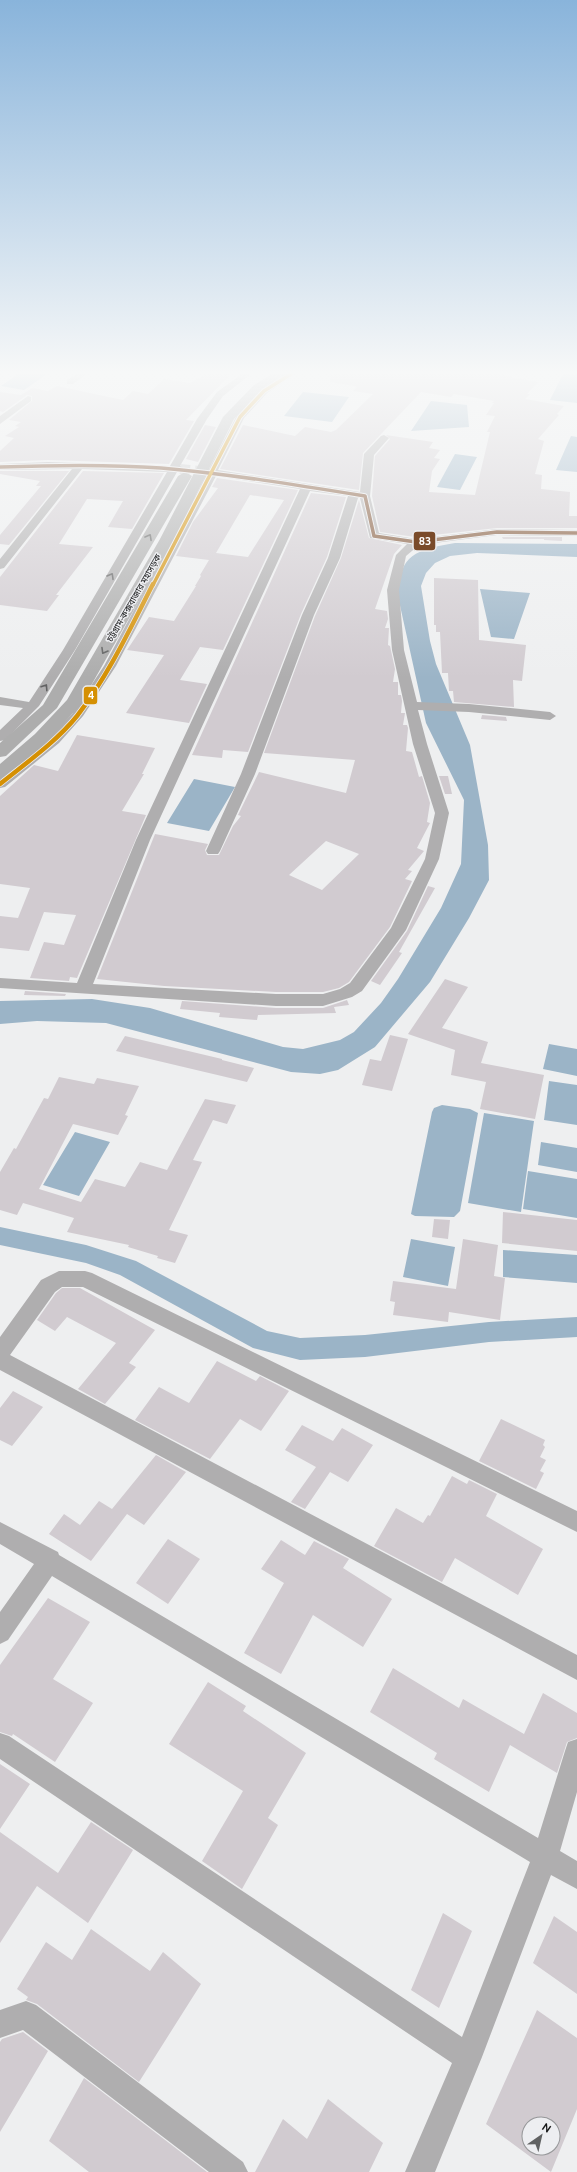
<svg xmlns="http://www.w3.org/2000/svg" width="577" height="2172" viewBox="0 0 577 2172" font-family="Ubuntu,'Noto Sans Bengali',sans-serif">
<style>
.water{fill:#9bb4c7}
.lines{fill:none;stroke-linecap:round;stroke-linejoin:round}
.canal{fill:#9bb4c7;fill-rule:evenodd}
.building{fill:#d1cbd0;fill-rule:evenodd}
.street-tunnel{stroke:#cdcecf;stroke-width:10;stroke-dasharray:10 5;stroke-linecap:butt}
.street{fill:#afaeaf;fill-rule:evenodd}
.highway{fill:#adadad;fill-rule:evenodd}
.bus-1-casing{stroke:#edeef1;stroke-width:5.5}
.bus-2-far1-casing{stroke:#edeef1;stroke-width:5.5}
.bus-2-casing{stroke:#edeef1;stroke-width:6}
.bus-1{stroke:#7a4b2a;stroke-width:3.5}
.bus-2-far1{stroke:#d59003;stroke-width:3.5}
.bus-2{stroke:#d59003;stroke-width:4.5}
.oneway{stroke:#616262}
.oneway2{stroke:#626263}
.labels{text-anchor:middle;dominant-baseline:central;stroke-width:3;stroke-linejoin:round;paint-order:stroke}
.far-street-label{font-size:9px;fill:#151617;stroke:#edeef1}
.line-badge{stroke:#edeef1;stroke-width:1.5}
.badge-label{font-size:11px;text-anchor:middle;font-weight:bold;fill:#fff}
</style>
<rect width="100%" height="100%" fill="#eeeff0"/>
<path class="water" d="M18,374H47L24,390L1,386Z
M563,374L577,375V403L550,400Z
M303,392L349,397L332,422L284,416Z
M431,401L467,405L469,427L411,431Z
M571,436L577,437V472L556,470Z
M455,454L477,457L460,490L437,487Z
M455,543L577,544V557L477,553L450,556L435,563L426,573L421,586L430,641L436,664L470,745L488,845L489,880L469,918L430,982L375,1047L338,1070L320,1074L291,1072L106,1023L37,1021L0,1024V1001L92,999L150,1008L283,1047L303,1049L340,1040L354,1032L381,1003L398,979L441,908L461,864L464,800L426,723L399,601C397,555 414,550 455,543Z
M480,589L530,593L514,639L491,637Z
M194,779L235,787L209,831L167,823Z
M549,1044L577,1049V1076L543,1069Z
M549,1081L577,1085V1125L544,1120Z
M442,1105L470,1109L478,1113L460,1211L454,1217L415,1216L411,1214L432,1112L434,1108Z
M484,1113L534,1121L521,1212L468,1203Z
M75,1132L110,1142L79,1196L43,1185Z
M541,1142L577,1148V1172L538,1165Z
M528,1171L577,1179V1218L523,1209Z
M411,1239L455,1247L448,1286L403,1277Z
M503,1250L577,1255V1283L503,1277Z"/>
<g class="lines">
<path class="canal" d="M0,1227L86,1245L136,1261L267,1331L300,1338L365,1335L489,1322L577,1317V1337L489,1342L365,1357L300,1360L253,1348L120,1275L86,1263L0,1245Z"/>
</g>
<path class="building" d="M206,374H231L186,420L194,421L169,464L48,460L0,462V451L14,438L5,436L19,427L15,426L21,422L9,420L32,401V396L27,395L3,412L0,411V392L21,395L32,388L48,391L57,386L123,400L133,391L148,394L164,379L190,383Z
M331,374H505L504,376L538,382L527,394H530L525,399L564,406L557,414L559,415L538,439L544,441L535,474L542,475L541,489L570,492L569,516H577V528H497L415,537L380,532L372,496L375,456L390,439L386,435L433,442L429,448L440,450L434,458L440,459L432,471L429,492L475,495L490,432H487L495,416L486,415L494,403H492L494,401L454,394L451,397L421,392L363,453L359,490L220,469L243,425L295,436L305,427L331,432L336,430L373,394L353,391L357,387L355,386L330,382Z
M205,425L216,427L198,462L186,459Z
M0,471H69L9,545L0,544V535L41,486H36L40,481L0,474Z
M83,471L164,473L132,529L108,527L123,501L87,499L59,544L93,547L56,595H59L47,611L0,605V577Z
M217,478L298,490L223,650L200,647L180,680L207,684L189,723L126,713L164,655L127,650L149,617L174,621L196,586H195L201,576L200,575L209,560L176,556L193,522L218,488L212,487ZM250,495L284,500L248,557L216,553Z
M311,493L346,497L327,557L301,614L248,752L223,750L222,758L192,755Z
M359,500L369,538L402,545L394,554L375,609L387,611L388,619L385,628H389L388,645L390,646L395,669L393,682H398V695H401L402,701L401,713H405L403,725H407L408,728L406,751L412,752L419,777L422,776L430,803L427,822L430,823L417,848L424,851L408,870L412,871L405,879L412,881L390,927L349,982L339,988L323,992H276L164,986L97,979L155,834L208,844L205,850L207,855H219L233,826L241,816L238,815L259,772L346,793L355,760L264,753L315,616L341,558ZM326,841L359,854L322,890L289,875Z
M502,537H562V541L544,540V539H503Z
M434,578L478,580L479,640L526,645L522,681L513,680L514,707L454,702L453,691H449L448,673H442L440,632H436V625H434Z
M482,715L506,717L507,721L481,719Z
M77,735L155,748L142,774H144L122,811L146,815L77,978L70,977L69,981L30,978L44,942L64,945L76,915L44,912L29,951L0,948V916L18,918L30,888L0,884V796L34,765L58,771Z
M439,776H448L452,794H445Z
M428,886L435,888L399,952L402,953L380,985L371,981L407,931Z
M445,979L468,987L442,1028L488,1042L481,1063L544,1075L535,1119L480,1109L486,1082L451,1075L455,1050L408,1034Z
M25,991L66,994L65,996L24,995Z
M347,1000L349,1005L334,1007L336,1013L258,1015L257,1020L219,1017L220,1013L180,1009L182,1001L276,1008H323Z
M390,1035L408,1039L392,1091L362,1085L370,1059L381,1061Z
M125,1036L222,1059V1060L254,1068L247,1082L116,1051Z
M59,1077L94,1084L97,1078L139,1086L125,1115L128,1116L118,1135L73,1124L39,1189L81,1202L95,1179L125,1187L140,1162L167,1170L205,1099L236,1105L227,1124L213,1120L193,1160L202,1162L169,1230L188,1235L175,1263L157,1258L158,1256L128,1247L129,1245L67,1232L74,1218L23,1203L17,1215L0,1210V1172L14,1148L16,1149L44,1098L48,1099Z
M503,1212L577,1220V1251L502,1243Z
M434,1219L450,1220L448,1239L432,1237Z
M463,1239L498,1245L494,1276L505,1278L500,1320L449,1312L448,1322L393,1315L395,1302L390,1301L393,1281L456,1289Z
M62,1288H80L155,1330L129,1363L136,1367L105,1404L78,1389L116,1343L67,1317L55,1331L37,1320L56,1293Z
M217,1361L256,1381L260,1376L289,1391L261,1431L240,1419L210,1459L135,1420L159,1387L189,1403Z
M13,1391L43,1407L12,1446L0,1440V1408Z
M501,1419L545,1440L543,1445L545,1447L540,1457L546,1460L540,1471L544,1473L536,1489L479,1461Z
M302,1425L333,1441L342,1428L373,1445L348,1482L330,1472L305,1509L291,1502L316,1467L285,1450Z
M156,1455L186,1472L144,1525L127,1514L91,1561L49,1534L64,1514L80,1525L99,1501L112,1509Z
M452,1476L467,1484L469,1480L497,1494L486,1516L543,1549L518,1595L455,1558L442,1582L374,1546L396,1508L423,1523L428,1515L430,1516Z
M168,1539L200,1559L168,1604L136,1583Z
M281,1540L305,1555L314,1541L349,1559L343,1568L392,1599L363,1647L313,1615L281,1674L244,1653L284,1583L261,1569Z
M48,1598L90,1622L53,1679L93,1703L55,1762L13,1734L12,1736L0,1732V1665Z
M393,1668L459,1708L463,1699L524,1734L543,1693L577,1713V1738L567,1742L557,1773L510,1745L489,1792L434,1759L437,1753L370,1712Z
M208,1682L246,1706L243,1711L306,1753L268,1818L278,1825L242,1889L202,1861L243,1791L169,1744Z
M0,1764L30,1784L0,1829Z
M91,1822L133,1850L88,1923L37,1886L0,1943V1832L58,1873Z
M443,1913L472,1931L439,2008L411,1990Z
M554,1916L577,1932V1994L533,1963Z
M91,1929L150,1971L163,1952L201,1984L139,2082L37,2004L26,2000L28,1997L17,1989L46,1942L72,1960Z
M537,2010L577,2038V2109L551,2172L486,2124ZM529,2124H553V2148H529Z
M23,2032L48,2051L0,2132V2042L2,2039Z
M84,2078L207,2172H89L49,2141Z
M328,2099L383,2143L369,2172H255L283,2119L307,2139Z"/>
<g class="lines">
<path class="street-tunnel" d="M180,469L209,472"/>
<path class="street" d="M77,374H87L73,384H67V380Z
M242,374H251L223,396L207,419L180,466L185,469L184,471L177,472L75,650L39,706L5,740L0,741V730L23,708L0,705V697L29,702L63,650L167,472L82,469L4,568L0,569V559L72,469L0,470V464L48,462L170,466L197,419L217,392Z
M285,374H295L267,393L244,418L218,470L360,492L364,454L381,436L384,435L389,438L374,455L370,496L379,533L416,539L497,529L577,530V536L497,535L419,545L406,556L399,590L404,650L417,702L469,704L550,712L556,716L550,720L469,712L418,710L427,744L449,813L439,859L406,930L362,991L352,997L323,1006H276L0,988V978L77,983L136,840L300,489L216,476L116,666L83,716L59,743L5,787L0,788V777L49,737L72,714L104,666L200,487L206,474L204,472L209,469L237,415L261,389ZM310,491L348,496L328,558L302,615L241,774L206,851L208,854H218L220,851L255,774L314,615L340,558L358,498H360L370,538L407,544L396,555L387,590L392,650L413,744L435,813L425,859L391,928L350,983L340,989L323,994H276L93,984L150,840Z
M28,396L31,397V401L0,424V416Z
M59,1271H85L92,1273L577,1511V1532L83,1287H62L55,1292L10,1355L577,1655V1680L0,1370V1337L41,1280Z
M0,1522L58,1552L59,1555L538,1838L565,1751L568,1742L577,1739V1792L560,1851L577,1861V1889L551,1875L482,2057L435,2172H405L452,2063L0,1759V1733L9,1736L462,2037L530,1862L52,1576L8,1640L0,1644V1612L34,1564L0,1544Z
M26,2001L36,2005L243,2162L248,2172H209L23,2030L0,2038V2010Z"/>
<path class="highway" d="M272,374H286L262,389L234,419L174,539L80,705L47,742L6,777L0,778V764L35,734L67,700L160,539L223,417L254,385Z
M185,472L192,476L57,708L6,756L0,757V743L43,705L178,476Z"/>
<defs>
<path id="bus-1" d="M0,467C54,465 107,464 161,468C229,474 297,485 365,496L374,536L416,542L497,532L577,533"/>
<path id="bus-2-far1" d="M153,585L240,417L264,391L291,374"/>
<path id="bus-2" d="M0,784C26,763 56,742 77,716C108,676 130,629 153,584"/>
</defs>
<use href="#bus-1" class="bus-1-casing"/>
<use href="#bus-2-far1" class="bus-2-far1-casing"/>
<use href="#bus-2" class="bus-2-casing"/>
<use href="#bus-1" class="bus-1"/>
<use href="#bus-2-far1" class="bus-2-far1"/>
<use href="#bus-2" class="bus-2"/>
</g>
<defs><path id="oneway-chevron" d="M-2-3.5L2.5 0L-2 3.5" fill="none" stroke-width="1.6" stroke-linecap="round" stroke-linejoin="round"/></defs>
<g class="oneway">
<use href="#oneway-chevron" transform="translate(149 537) rotate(-61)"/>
<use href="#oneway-chevron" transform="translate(104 651) rotate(120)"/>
</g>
<g class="oneway2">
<use href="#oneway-chevron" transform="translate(111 576) rotate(-60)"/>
<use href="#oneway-chevron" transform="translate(45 687) rotate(-57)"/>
</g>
<linearGradient id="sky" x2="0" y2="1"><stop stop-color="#89b4db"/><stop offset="0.55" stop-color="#f7f8f8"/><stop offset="1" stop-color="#f7f8f8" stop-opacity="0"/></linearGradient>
<rect width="577" height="678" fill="url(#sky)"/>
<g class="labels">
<g class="far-street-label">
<text transform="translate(134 598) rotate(-60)">চট্টগ্রাম-কক্সবাজার মহাসড়ক</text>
</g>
</g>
<g class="line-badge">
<rect x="413" y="531" width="23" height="20" rx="4" fill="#7a4b2a"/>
<rect x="83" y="686" width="15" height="19" rx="4" fill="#d59003"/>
</g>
<g class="badge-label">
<text x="425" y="545">83</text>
<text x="91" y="699">4</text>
</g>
<g transform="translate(541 2136) rotate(34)"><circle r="19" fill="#edeef1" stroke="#97989a"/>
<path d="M0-3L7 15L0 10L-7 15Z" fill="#616263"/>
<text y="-6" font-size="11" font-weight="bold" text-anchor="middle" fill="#151617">N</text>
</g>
</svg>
